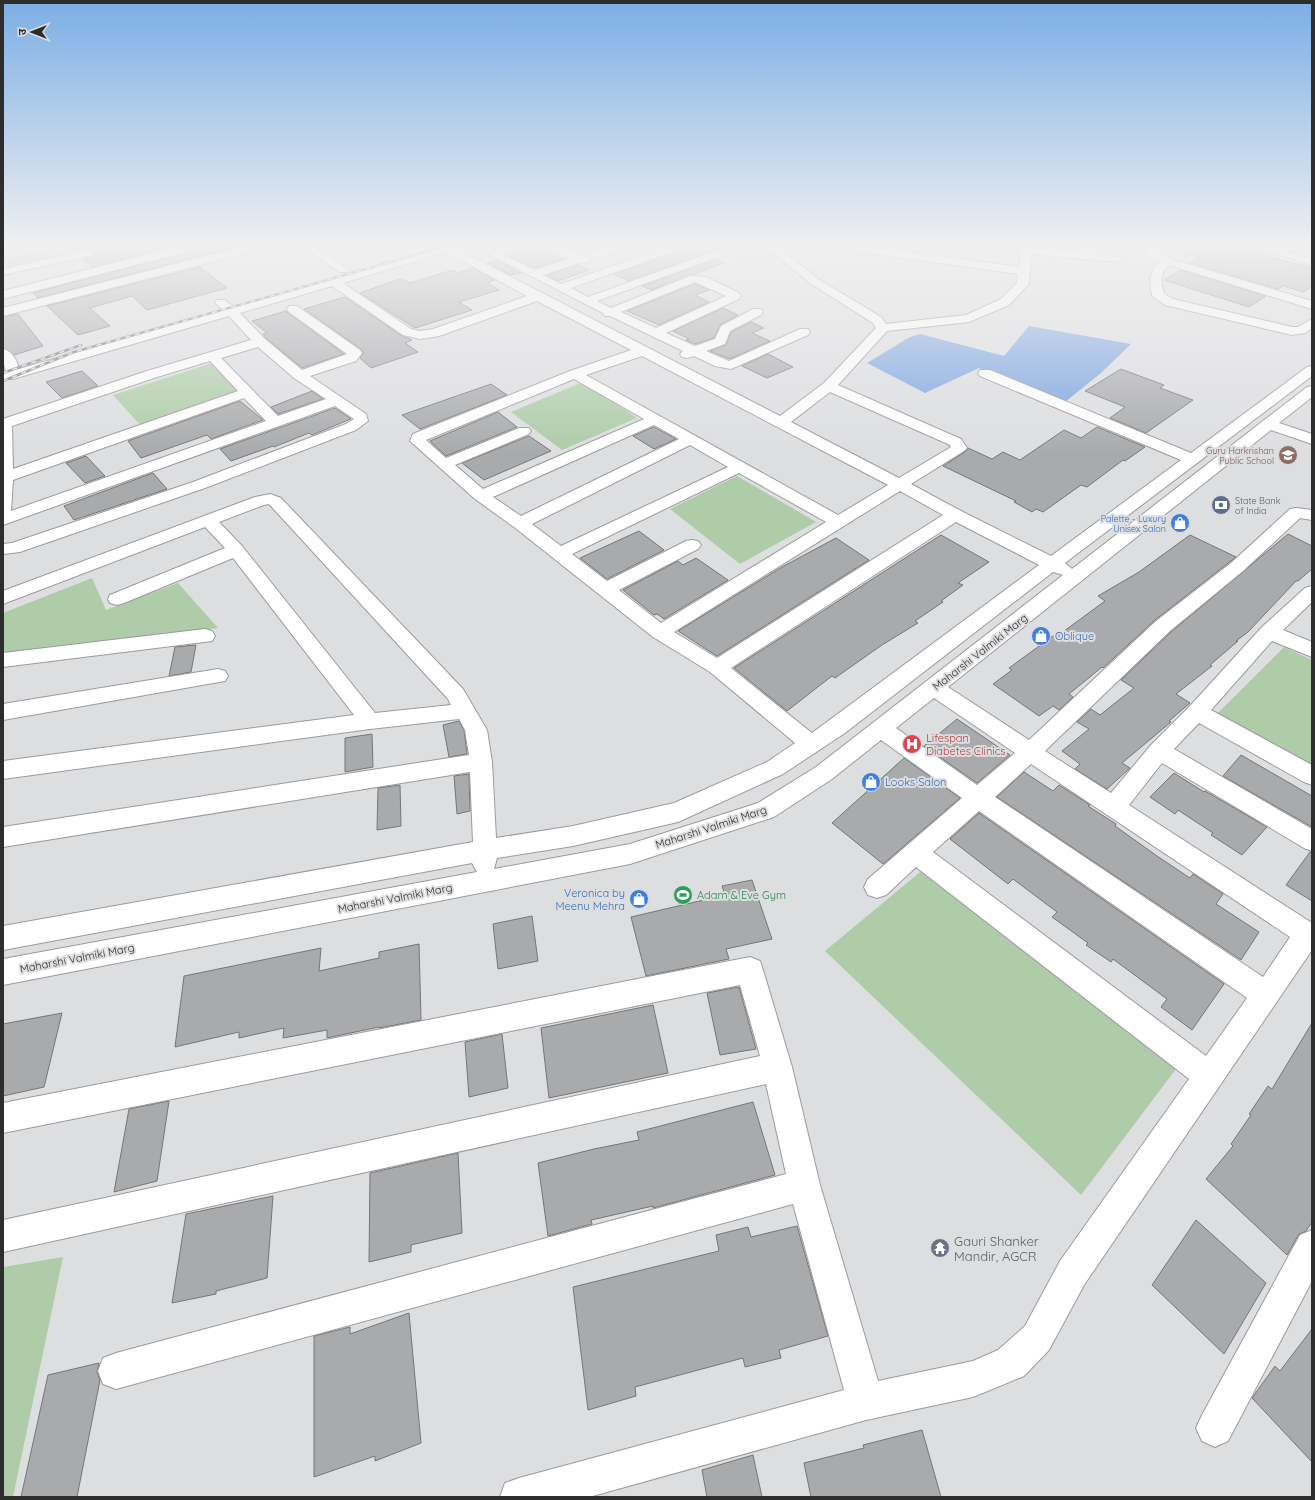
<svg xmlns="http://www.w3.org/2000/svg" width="1315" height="1500" viewBox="0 0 1315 1500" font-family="Quicksand,'Noto Sans Devanagari',sans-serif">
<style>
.green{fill:#adcca7}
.water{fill:#7ba4e0}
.building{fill:#a9aaac;stroke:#757677}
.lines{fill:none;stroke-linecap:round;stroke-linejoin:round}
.minor-casing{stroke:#9b9b9d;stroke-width:2}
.minor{fill:#fff;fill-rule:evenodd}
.rail-casing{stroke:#7b7c7d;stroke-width:2.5}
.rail{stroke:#dddee0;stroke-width:1.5;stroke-dasharray:5;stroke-linecap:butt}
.labels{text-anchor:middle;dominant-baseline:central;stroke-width:4;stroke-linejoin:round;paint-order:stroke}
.far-education-label{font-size:9px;fill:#785e54;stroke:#dddee0;text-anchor:end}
.far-service-label{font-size:9px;fill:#4e5e75;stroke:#dddee0;text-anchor:start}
.far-shop-label{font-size:9px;fill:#366cbe;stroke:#dddee0;text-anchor:end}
.shop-label{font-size:11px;fill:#366cbe;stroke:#dddee0;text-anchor:start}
.street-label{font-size:11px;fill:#2d2d2e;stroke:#dddee0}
.health-label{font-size:11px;fill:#be3a42;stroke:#dddee0;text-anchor:start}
.leisure-label{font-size:11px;fill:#27864d;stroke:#dddee0;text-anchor:start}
.near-worship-label{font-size:13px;fill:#5b616d;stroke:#dddee0;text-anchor:start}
</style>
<rect width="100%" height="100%" fill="#dddee0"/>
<path class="green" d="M64,245H85L91,250L11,270L3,261V259Z
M720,245H769L783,258L736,259Z
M215,362L245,392L142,427L113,395Z
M583,382L637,418L562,450L511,412Z
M737,476L816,522L740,564L670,509Z
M92,578L106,610L178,583L218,628L3,658V613Z
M1284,647L1312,660V765L1217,714Z
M925,868L1185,1057L1081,1195L825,951Z
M63,1257L13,1497H3V1267Z"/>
<path class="water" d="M1029,326L1131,344L1101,373L1065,402L979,368L925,393L867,363L910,337L920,334L1004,356Z"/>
<path class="building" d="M93,244H181L92,267L83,259L93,256L95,253L100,252Z
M211,244H236V247L38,298L33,293L209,247Z
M690,244H727L728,248L721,251H712L629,281L614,274L682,250L683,247Z
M1172,244H1243L1262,251L1259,253L1264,254L1263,255L1312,268V286L1304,292L1283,286L1278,289L1190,263L1200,258L1171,249Z
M536,247L551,254L564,259L534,268L509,256Z
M716,259L724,263L651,290L642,286Z
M497,260L521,273L511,275L488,263Z
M578,265L589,270L558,281L547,275Z
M200,267L227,288L147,310L132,296L90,308L110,326L78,335L47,306Z
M473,268L495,280L487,283L499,290L459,302L472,310L415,328L360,293L400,279L410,283L453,270L458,273Z
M1180,270L1266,296L1249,307L1164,280Z
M695,284L709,290L695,295L709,302L659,325L627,311Z
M345,297L402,336L412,340L405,343L418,352L371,368L360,358L364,353L361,349L304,309Z
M723,308L738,315L720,325L714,338L695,344L686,340L689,339L673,331Z
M286,311L288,313L344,354L302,368L266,338L263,334L267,333L252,321Z
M18,314L43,346L14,355L3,348V317Z
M751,322L764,328L752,333L770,341L730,359L710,351L726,345L731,332Z
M768,354L793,367L767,378L742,366Z
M1121,369L1164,385L1160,388L1193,400L1146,433L1110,418L1125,407L1085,391Z
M82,371L98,386L62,398L46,382Z
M491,384L507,395L420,429L402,415Z
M312,391L323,399L278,414L271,407Z
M240,401L263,420L211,439L207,435L141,458L128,441Z
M335,408L351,419L312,435L309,433L274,447L273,446L231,461L220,449Z
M498,412L517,427L446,456L430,441Z
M654,427L676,439L654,449L633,436Z
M1097,427L1145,447L1125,461L1123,460L1087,487L1081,485L1043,512L1036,509L1032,512L1014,502L1016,501L943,466L965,452L968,448L992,459L1003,452L1020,460L1064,430L1081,438Z
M529,436L551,451L484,480L462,463Z
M86,456L105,476L85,483L66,463Z
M153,473L167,489L74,520L64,506Z
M639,531L664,550L607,579L580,558Z
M1288,534L1312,546V569L1298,581H1296L1248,632L1236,641H1238L1210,665L1212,666L1176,694L1190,703L1169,721L1171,722L1122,763L1130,768L1107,789L1075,769L1080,764L1062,751L1089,729L1077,722L1091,709L1100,715L1134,688L1121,680L1171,632Z
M941,535L989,562L958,583L963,585L941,601L943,602L915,621L918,623L882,645L835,678L832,676L787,711L734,668Z
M1190,535L1236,557L1155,620L1103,668L1102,667L1069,694L1073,697L1059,710L1053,706L1039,716L993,684L1012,670L1009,668L1053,636L1056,637L1105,601L1098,596L1139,572Z
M836,538L869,560L717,656L678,631L782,567Z
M696,558L728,580L664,619L657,614L654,615L623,590L678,561L683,565Z
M196,645L191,672L169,676L175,647Z
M957,719L1010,755L977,783L924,746Z
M459,721L464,730L467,754L449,757L443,725Z
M372,734L373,767L345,772V738Z
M1241,755L1312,796V827L1223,776Z
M904,758L960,798L883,864L832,823Z
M1024,772L1053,791L1059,785L1090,805L1088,806L1116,824L1115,826L1157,856L1190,878L1193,874L1223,894L1216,904L1259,932L1241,960L997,797Z
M1174,773L1204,792L1205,791L1267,827L1242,855L1211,835L1213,833L1178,810L1175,814L1150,797Z
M469,774L470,811L457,814L454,776Z
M400,785L401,826L377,830L378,788Z
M979,813L1224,984L1192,1030L1161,1007L1167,999L1113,959L1111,962L1086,945L1088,943L1052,917L1057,912L1013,879L1008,884L950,839Z
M1310,852H1312V901L1286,885Z
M752,880L772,939L726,949L729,959L646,976L631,917L725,895L722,886Z
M532,916L538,961L498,969L493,924Z
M419,944L421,1020L379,1028V1027L327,1038V1030L283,1038L284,1028L239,1038V1032L175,1047L184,976L321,948L319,971L379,958V952Z
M739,987L756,1049L720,1055L707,993Z
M653,1005L668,1073L549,1098L541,1028Z
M62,1013L44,1087L3,1096V1024Z
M1312,1023V1222L1306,1231L1299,1234L1287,1255L1206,1179L1233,1146L1231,1144L1251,1115L1249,1114L1268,1086L1272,1089Z
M502,1034L508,1088L469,1097L465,1042Z
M169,1101L157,1181L114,1192L129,1109Z
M753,1102L775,1175L653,1208V1206L591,1220L592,1224L548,1236L538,1163L594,1149L639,1140L637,1132Z
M458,1153L462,1233L411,1245V1252L369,1262L370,1173Z
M273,1196L267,1278L216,1291V1294L172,1303L186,1214Z
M1196,1220L1266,1283L1224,1354L1152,1285Z
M797,1226L828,1336L779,1350L781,1358L745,1367L743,1358L635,1387L636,1396L588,1410L573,1287L719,1251L716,1235L748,1227L751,1237Z
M409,1313L421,1443L375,1461V1456L314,1477V1336L350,1327V1334Z
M1312,1329V1462L1252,1398L1275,1366L1280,1371Z
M99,1363L97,1372L100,1380L77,1497H21L48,1375Z
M922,1430L941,1497H811L804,1463L864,1448L863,1445Z
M753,1455L762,1497H707L702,1470Z"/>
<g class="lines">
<defs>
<path id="minor" d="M189,244H210L209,246L3,299V291Z
M254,244H274L273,246L3,316V308Z
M297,244H310L350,270L348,272H340Z
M432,244L457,245L458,247L457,249L780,416L824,383L876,328L873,323L810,283L762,244H774L818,279L881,317L886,324L966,315L1001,299L1017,283L1018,274L846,250L842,249L840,244H851L1019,267L1021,244H1031V247L1083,252L1078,244H1089L1095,253L1120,257L1122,259L1116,262L1031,254L1029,284L1009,305L969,322L887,331L838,385L961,439L967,448L964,451L911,484L961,511L1051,556L1181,460L980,376L978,373L980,370H990L1191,453L1307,367L1312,366V376L1065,563L1072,569L1307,387L1312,386V397L1279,423L1312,434V444L1271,430L948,687L1029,740L1156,621L1231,563L1290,509L1296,508L1312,510V520L1300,518L1243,571L1170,631L1045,751L1111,793L1151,745L1190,706L1262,627L1305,588L1312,586V602L1283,630L1312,642V657L1272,641L1211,710L1312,765V785L1304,782L1199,723L1174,749L1312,829V851L1304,848L1162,763L1129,805L1312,923V950L1084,1285L1049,1350L1024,1376L973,1397L866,1420L589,1497H500L505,1483L519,1478L844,1390L793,1204L116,1389L103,1384L98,1371L103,1358L116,1353L786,1174L766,1084L3,1252V1220L760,1056L740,985L3,1133V1103L750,957L760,961L763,970L792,1067L820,1185L878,1381L973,1361L998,1350L1025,1326L1060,1261L1189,1079L916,867L886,895L877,898L868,895L864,887L868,879L962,798L881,740L832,779L774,817L630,864L3,985V959L477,872L472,863L3,950V926L473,842L470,772L3,847V827L469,755L465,730L459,719L370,729L3,779V761L354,715L233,558L124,603L117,605L110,603L108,599L110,595L225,548L205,527L3,604V591L255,497L270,494L281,498L463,689L487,730L492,762L496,838L573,826L674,803L767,762L795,743L710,672L653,637L514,527L475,499L410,441L413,434L420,431L570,371L631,350L537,301L439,336L420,339L403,335L332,286L240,313L265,339L302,370L347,354L289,312L287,309L289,306H297L360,350L362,353L356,361L310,376L366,414L368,421L356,430L205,488L20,552L3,554V544L12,543L193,482L346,424L354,419L335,406L3,525V419L147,371L251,340L229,316L13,379H3V371H6L3,361V349C12,351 17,360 19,369L223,310L215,303L217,300H225L234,307L437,248ZM446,252L527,296L433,329L420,331L411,329L343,283ZM258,347L294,378L326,399L278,416L221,358ZM642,356L888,485L838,515L586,375ZM210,361L238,391L13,469L12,426L157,377ZM574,379L644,419L483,489L455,465L529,434L531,431L529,428H519L446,458L426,440ZM830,392L950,445L951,447L899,478L791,422ZM244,398L266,421L11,511L13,480ZM654,425L679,439L521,516L493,497ZM690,445L728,467L561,546L532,524ZM739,473L826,522L661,623L619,590L698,549L701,545L698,541L692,540L686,541L607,581L572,554ZM900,491L943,515L717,658L674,632ZM269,504L448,699L451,705L375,713L242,546L219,522L264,505ZM956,522L1039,565L812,733L731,668ZM1053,572L1063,575L816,767L758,803L630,844L494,869L497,858L573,846L678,822L783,774L845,733ZM934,698L1015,753L977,785L896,728ZM1031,764L1290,937L1263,977L995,797ZM979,811L1247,998L1206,1056L933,852Z
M514,244H530L504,255L534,270L570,259L541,244H556L581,255L615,244L629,245L628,247L590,260L589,263H580L543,275L561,284L673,245H681L682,247L681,249L571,288L588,297L713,252H721L722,254L721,256L597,301L611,308L690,276L706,277L739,293L741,296L739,299L666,333L695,346L715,339L721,326L753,309H761L763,312L761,315L730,331L725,344L706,351L729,361L800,329H808L810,332L808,335L731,369L715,366L694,356L687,358L682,357L680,354L683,351L610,316H605L603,313L490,255L491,253ZM695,282L726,296L656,328L621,312Z
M1142,244H1153L1154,249L1171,259L1312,301V309L1169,265C1159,274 1161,282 1164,294L1173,299L1292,327H1298L1312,319V328L1305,333L1292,335L1165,305L1152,296C1150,282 1148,272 1160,261L1145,253Z
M1244,244H1263L1312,259V265Z
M89,250L93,251L94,253L93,255L3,275V269Z
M205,629L212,631L215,636L212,641L3,667V653Z
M218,669L225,671L228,676L225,681L3,720V704Z
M1312,1230V1281L1228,1441L1215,1447L1202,1441L1196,1428L1202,1415L1300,1235Z"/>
</defs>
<use href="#minor" class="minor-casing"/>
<use href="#minor" class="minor"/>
<defs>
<path id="rail" d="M3,373L81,345
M3,381L74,352L454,244"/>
</defs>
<use href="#rail" class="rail-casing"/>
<use href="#rail" class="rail"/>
</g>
<linearGradient id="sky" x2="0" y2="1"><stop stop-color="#7caee5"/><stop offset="0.54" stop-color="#f0f0f1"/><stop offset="1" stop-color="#f0f0f1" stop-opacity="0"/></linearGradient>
<rect width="1315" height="454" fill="url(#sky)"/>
<defs>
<symbol id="school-disc" viewBox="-11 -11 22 22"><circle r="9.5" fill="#8d6e63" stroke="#dddee0"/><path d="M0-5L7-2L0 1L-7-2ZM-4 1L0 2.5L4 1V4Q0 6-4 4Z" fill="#fff"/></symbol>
<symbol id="bank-disc" viewBox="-11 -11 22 22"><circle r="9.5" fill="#5c6f8a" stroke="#dddee0"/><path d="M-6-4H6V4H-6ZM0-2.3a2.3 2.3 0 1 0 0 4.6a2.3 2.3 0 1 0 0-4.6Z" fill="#fff"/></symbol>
<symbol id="shop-disc" viewBox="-11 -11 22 22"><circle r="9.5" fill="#3f7fe0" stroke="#dddee0"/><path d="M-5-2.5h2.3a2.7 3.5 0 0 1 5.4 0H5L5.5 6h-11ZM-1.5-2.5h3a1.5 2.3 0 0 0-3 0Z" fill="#fff"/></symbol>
<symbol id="hospital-disc" viewBox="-11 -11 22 22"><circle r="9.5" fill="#e0444e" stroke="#dddee0"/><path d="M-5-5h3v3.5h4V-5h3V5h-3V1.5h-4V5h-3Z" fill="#fff"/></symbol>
<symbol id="stadium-disc" viewBox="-11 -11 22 22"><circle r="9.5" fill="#2e9e5b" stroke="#dddee0"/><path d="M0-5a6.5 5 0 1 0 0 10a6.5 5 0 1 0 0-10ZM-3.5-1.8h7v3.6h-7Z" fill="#fff"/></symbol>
<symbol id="temple-disc" viewBox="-11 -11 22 22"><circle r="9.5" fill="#6b7280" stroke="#dddee0"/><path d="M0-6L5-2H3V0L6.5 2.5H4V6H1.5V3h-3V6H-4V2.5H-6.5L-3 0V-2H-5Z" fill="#fff"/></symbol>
</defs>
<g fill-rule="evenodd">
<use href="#school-disc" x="1277" y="444" width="22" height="22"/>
<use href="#bank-disc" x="1210" y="494" width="22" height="22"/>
<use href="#shop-disc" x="1169" y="512" width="22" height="22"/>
<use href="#shop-disc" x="1030" y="625" width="22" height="22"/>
<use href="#hospital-disc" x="901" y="733" width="22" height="22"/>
<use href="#shop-disc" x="860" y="771" width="22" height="22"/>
<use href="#stadium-disc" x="672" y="884" width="22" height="22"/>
<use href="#shop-disc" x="628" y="888" width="22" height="22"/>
<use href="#temple-disc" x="929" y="1237" width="22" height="22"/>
</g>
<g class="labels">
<g class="far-education-label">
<text x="1274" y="450">Guru Harkrishan<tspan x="1274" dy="10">Public School</tspan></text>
</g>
<g class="far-service-label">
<text x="1235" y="500">State Bank<tspan x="1235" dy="10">of India</tspan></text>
</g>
<g class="far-shop-label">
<text x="1166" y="518">Palette - Luxury<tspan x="1166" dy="10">Unisex Salon</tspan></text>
</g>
<g class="shop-label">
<text x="1055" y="636">Oblique</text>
<text x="885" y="782">Looks Salon</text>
<text x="625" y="893" text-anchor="end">Veronica by<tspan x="625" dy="13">Meenu Mehra</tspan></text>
</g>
<g class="street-label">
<text transform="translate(980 652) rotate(-38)">Maharshi Valmiki Marg</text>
<text transform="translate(711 827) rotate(-18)">Maharshi Valmiki Marg</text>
<text transform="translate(395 898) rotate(-11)">Maharshi Valmiki Marg</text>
<text transform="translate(77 958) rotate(-11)">Maharshi Valmiki Marg</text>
</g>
<g class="health-label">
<text x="926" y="738">Lifespan<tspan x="926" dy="13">Diabetes Clinics</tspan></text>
</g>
<g class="leisure-label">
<text x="697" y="895">Adam &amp; Eve Gym</text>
</g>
<g class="near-worship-label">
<text x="954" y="1241">Gauri Shanker<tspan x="954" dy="15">Mandir, AGCR</tspan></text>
</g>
</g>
<rect width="1315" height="1500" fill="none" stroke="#2d2d2e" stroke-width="8"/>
<g transform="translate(32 32) rotate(270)" stroke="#dddee0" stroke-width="3" paint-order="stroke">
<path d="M0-3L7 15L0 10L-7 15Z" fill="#2d2d2e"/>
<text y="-6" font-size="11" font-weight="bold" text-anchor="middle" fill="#2d2d2e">उ</text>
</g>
</svg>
